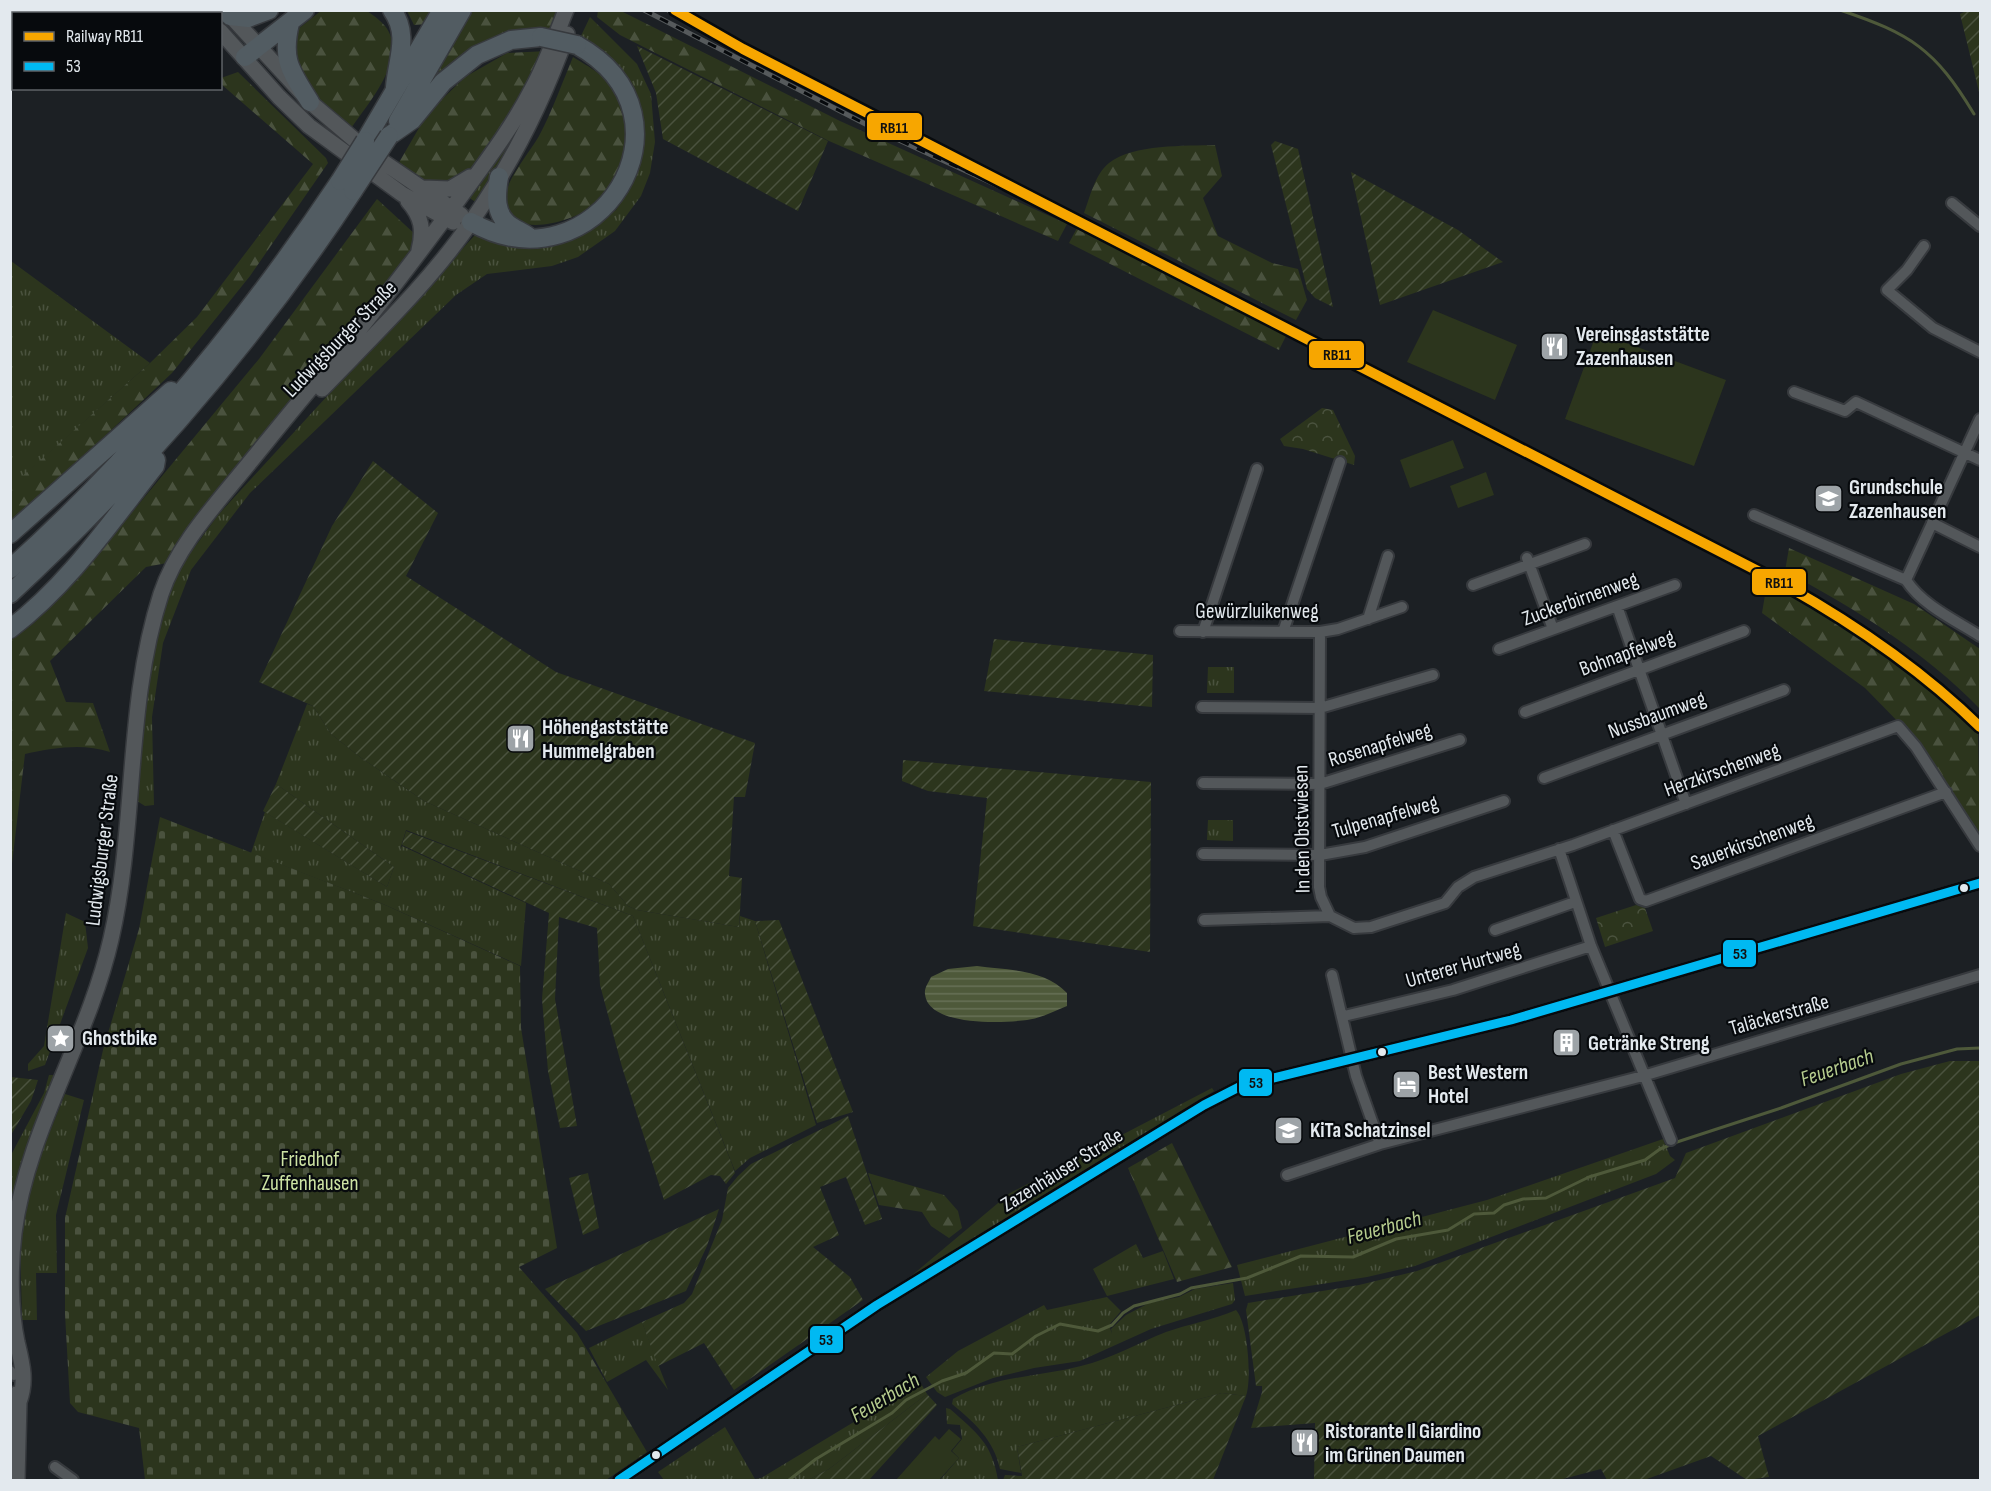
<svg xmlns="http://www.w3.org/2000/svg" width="1991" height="1491" viewBox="0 0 1991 1491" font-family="'Sofia Sans Condensed',sans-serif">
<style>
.grass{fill:url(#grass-tufts)}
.forest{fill:url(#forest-firs)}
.cemetery{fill:url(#cemetery-stones)}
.park{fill:url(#park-crowns)}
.garden{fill:url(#garden-furrows)}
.pitch{fill:#2c351d}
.water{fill:url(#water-rules)}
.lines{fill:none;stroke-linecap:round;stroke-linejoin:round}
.stream{stroke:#4e593a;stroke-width:3}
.minor-casing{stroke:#373a3e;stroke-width:14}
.secondary-casing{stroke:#373a3e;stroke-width:18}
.trunk-casing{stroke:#373a3e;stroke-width:21}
.minor{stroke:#53575a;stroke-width:10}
.secondary{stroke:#53575a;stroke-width:15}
.trunk{stroke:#525c62;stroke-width:18}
.rail-casing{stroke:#565a5c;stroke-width:5}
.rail{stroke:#070a0d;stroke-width:3;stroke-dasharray:9;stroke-linecap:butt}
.trunk-bridge-casing{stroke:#373a3e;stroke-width:21;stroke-linecap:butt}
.trunk-bridge{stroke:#525c62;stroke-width:18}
.bus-1-casing{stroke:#070a0d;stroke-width:14}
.bus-1{stroke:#00b9f2;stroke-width:9}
.rail-1-casing{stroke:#070a0d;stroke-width:15}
.rail-1{stroke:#f7a600;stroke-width:10}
.bus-dot{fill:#e3e9ee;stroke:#070a0d;stroke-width:2}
.labels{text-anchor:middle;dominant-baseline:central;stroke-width:4.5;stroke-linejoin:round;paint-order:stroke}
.poi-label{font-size:21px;font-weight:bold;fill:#e3e9ee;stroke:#070a0d;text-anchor:start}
.street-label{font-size:21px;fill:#e3e9ee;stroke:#070a0d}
.park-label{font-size:21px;fill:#cde3a4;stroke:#070a0d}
.water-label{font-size:22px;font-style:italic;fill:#b6cc8e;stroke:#070a0d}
.line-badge{stroke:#070a0d;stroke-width:2}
.pale-badge-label{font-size:16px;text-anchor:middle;font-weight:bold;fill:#111}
</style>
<defs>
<pattern id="grass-tufts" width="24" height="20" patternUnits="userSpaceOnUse" patternTransform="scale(1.5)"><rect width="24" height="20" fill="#2c351d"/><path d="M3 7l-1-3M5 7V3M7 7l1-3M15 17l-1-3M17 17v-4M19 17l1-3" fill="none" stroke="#4a523e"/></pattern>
<pattern id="forest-firs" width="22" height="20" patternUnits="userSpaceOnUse" patternTransform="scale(1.5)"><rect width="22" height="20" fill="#2c351d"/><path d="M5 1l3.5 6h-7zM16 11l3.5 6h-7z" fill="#4a523e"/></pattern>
<pattern id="cemetery-stones" width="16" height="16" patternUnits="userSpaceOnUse" patternTransform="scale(1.5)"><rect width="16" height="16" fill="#2c351d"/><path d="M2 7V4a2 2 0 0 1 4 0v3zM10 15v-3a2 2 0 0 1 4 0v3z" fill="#4a523e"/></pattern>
<pattern id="park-crowns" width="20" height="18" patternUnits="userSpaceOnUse" patternTransform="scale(1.5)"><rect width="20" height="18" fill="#2c351d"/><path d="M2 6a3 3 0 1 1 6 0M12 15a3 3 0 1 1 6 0" fill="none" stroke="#4a523e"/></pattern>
<pattern id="garden-furrows" width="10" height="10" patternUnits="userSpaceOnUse" patternTransform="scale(1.5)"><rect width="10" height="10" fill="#2c351d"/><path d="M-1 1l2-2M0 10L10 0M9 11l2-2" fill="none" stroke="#4a523e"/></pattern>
<pattern id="water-rules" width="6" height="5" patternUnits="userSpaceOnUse" patternTransform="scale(1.5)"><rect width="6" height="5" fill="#4e593a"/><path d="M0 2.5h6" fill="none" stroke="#677157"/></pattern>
</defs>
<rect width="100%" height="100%" fill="#1c2024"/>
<path class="grass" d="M590,17L637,64L651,94L655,142L650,173L641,196L615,231L578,257L552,266L487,274L456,295L250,493L191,570L163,643L152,717L154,805L145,806L137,801L144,695L160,621L178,570L218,515L475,235L525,249L552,246L576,238L616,210L635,178L642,136L634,98L612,58L580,38Z
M537,87L504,156L477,203L468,197Z
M11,261L150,363L11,487Z
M1208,667H1234V693H1207Z
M307,704L313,706L331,734L360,757L424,801L609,884L628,906L637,910L739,927L740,916L755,921L816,1125L750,1158L735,1171L633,916L406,830L400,850L402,846L526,903L521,966L383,904L251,853L265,812L387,887L394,867L276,784Z
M1208,820H1233V841L1207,840Z
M66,913L85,922L88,948L45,1065L28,1071V1064L44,1046Z
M49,1075H55L11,1225V1155L44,1093Z
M1212,1088L1214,1091L910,1277L1010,1193Z
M65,1094L84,1100L56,1215L57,1273H36L37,1320H22L20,1237L30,1181Z
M1663,1139L1670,1156L1675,1160L1656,1174L1415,1266L1367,1277L1245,1296L1237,1265L1487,1200Z
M1136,1244L1143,1258L1163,1251L1174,1279L1107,1296L1093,1269Z
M1233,1283L1235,1300L1232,1304L1151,1329L1080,1361L1034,1368L993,1378L945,1397L937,1392L926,1377L958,1351L1044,1305L1047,1310L1107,1297L1121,1311L1109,1325L1112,1334L1111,1329L1126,1315L1149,1303L1179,1297L1195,1289Z
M1236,1310C1248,1323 1252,1380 1246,1396L1222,1393L1017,1447L1021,1473L1000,1469C994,1440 974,1422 952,1404L953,1399C993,1376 1038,1377 1081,1366C1111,1359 1138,1343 1166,1332C1189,1324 1213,1320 1236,1310Z
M642,1322L668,1390L646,1360L607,1382L589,1348Z
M920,1382L927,1394L829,1469L808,1480H664L658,1472L725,1427L755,1479L761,1478Z
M946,1408L950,1409C977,1433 992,1443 998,1480H940L959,1458L952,1451L962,1439L960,1425L947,1424Z"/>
<path class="forest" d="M322,10L367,11C373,15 380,20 385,26C410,58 367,104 350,130L316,102L289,44L298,29Z
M407,11H435L427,24L414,25Z
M472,11H560L553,31L432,82Z
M598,11H621L840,121L1067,224L1058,241L829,141L620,35L597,17Z
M547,51C525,99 493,145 457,183L427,186L397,166L427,114L465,77L507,53Z
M573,57C589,67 609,77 617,95C633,128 625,185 593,207C568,223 500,244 507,191C509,177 531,150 539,136C552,112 562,83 573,57Z
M238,72L326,158L328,163L250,276L172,373L11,524L10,487L150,363L197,317L313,164L221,84V78Z
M1215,145L1222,176L1203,198L1218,236L1272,263L1298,269L1307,300L1296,320L1084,213C1090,197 1095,174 1109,163C1133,144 1186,146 1215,145Z
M377,199L417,236L412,255L172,562L146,567L50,661L66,702L93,703L110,752C82,743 54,748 25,754L11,872V639L34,623L85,569L259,359Z
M1077,228L1286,336L1279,350L1069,243Z
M1789,548L1914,604L1980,649V709C1924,651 1857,610 1785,571Z
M1767,583C1845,624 1916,668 1978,731L1980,834L1912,736L1865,688L1762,613Z
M1172,1143L1232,1267L1177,1282L1128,1168Z
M868,1173L944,1195L958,1211L962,1228L949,1238L931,1226L922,1212L879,1205Z"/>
<path class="cemetery" d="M160,817L383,904L520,966L521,1028L557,1248L519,1267L577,1333L647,1452L606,1480H145L139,1428L78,1412L70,1403L65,1314V1218L103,1050L139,929Z"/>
<path class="park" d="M1322,408L1333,410L1355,456L1354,465L1303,449L1284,446L1280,439Z
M1636,905L1645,908L1653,931L1605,947L1596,918Z"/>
<path class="garden" d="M1968,10L1980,11V96L1960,14Z
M637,46L828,141L798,211L663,139L656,93Z
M1275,141L1298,149L1333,307L1315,298L1307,289L1271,145Z
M1351,172L1458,230L1503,262L1380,305Z
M373,461L438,513L406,576L556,672L755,743L745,797H734L729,876L742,878L739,927L637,910L628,906L609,884L424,801L360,757L331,734L313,706L259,682L332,526Z
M994,639L1153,655L1152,707L984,691Z
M903,760L1151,782L1150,952L973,926L987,798L928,791L902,781Z
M276,784L394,867L387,887L263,811Z
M406,831L633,916L732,1164L735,1173L726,1184L720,1176L711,1175L664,1200L622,1067L600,985L597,928L559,917L555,999L577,1126L560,1128L548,1071L542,999L549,913L402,845Z
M779,920L853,1112L817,1123L755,921Z
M1950,1061H1980V1315L1758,1436L1769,1477L1747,1480L1711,1456L1644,1480H1607L1601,1469L1559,1480H1314L1315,1423L1251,1428L1262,1392V1386H1256L1246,1310L1248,1303L1359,1285L1417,1271L1675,1178L1686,1153L1901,1074Z
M11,1077L38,1080L31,1101L11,1135Z
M848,1116L882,1219L865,1225L846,1177L820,1187L839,1235L813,1247L850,1277L863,1300L734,1390L704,1343L658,1366L642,1322L684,1303L692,1294L722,1220L728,1188L738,1176L751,1164Z
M588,1173L599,1228L583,1235L569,1178Z
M719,1209L707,1246L686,1291L586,1331L545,1289Z
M1222,1393L1246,1396L1213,1480H1003L1005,1475L1022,1476L1017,1447Z
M927,1394L937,1405L869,1480H808L829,1469Z"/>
<path class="pitch" d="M1433,310L1517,345L1495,400L1407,362Z
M1597,332L1726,380L1694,466L1565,419Z
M1453,440L1464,468L1410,488L1400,460Z
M1486,472L1494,495L1458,508L1450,486Z
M949,1429L961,1439L951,1451L959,1458L939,1480H896L935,1436L939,1440Z"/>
<path class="water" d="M977,966C1007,970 1045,969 1067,993V1006C1055,1011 1041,1018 1027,1020C1004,1023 928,1027 925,994C924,988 929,982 931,977L948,969Z"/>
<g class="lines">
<path class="stream" d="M1840,10C1911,34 1935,49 1974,114
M789,1480L816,1459L892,1413L906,1400L942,1381L966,1373L994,1353L1012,1354L1036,1336L1060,1324L1098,1331L1112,1325L1123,1313L1134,1306L1180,1294L1191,1288L1247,1278L1301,1256L1353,1257L1396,1239L1448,1230L1474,1214L1494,1213L1504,1205L1523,1199L1546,1198L1589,1177L1645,1160L1660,1149L1677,1142L1781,1108L1901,1064L1957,1049L1980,1048"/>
<defs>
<path id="minor" d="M1952,203L1980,226
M1924,246L1907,270L1887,290L1933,328L1980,352
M1794,392L1845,411L1856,402L1980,460
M1754,515L1906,580
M1932,523L1980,547
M1527,558L1553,629
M1906,580L1980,419
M1906,580C1923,606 1955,620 1980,636
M1473,585L1585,544
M1617,606L1686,804
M1368,619L1388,556
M1180,631L1320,632L1338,629L1402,607
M1203,632L1257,469
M1283,632L1340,462
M1320,632L1319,887L1321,897L1330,916L1354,928L1371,927L1445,903L1458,887L1474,877L1573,845L1898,726L1916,747L1980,846
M1499,649L1675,585
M1202,707L1320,708L1433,675
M1525,712L1744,631
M1544,778L1784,690
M1203,783L1320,784L1460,740
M1613,830L1640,899L1646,901L1946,792
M1559,849L1591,946L1671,1140
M1203,854L1320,855L1365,847L1504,801
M1204,920L1330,916
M1495,930L1575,902
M1332,975L1356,1076L1380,1144
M1344,1016L1453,990L1591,946
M1287,1175L1380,1144L1643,1076L1980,975
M10,1371L14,1375
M55,1467L73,1480
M619,1480L877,1305L1204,1105L1241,1086L1511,1020L1980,883"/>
<path id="secondary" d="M204,10L207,14
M227,12L310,102L370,153L461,215
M220,31L279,97L309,126L402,194L453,222
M423,188L450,189L470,177
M408,201C422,217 424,230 419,250
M322,389C374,335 429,283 471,222C511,165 544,99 567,34
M16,1394L19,1402L17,1480
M19,1402C27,1381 22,1363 17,1342C10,1309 10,1267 14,1233C27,1130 88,1040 111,939C137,826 125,705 161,594C175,551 208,513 237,478C265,444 292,410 321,376C371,317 418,255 464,192C488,159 513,126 532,89C546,64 555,37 566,10"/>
<path id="trunk" d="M392,10C410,35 397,60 395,87
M230,16L248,18L269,10
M290,23C281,61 291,71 310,102
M245,57L305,10
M398,121L462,10
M389,136L412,120L443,82L477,55L511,40L541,37
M365,141L442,10
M499,177C496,195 494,215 511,226C517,230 522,232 528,236
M471,222C597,293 706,117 577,45
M10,534L171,391
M10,569C137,455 246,322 340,181
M10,594C140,473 256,339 353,191
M10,629C69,584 110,523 155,466L156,460"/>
</defs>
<use href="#minor" class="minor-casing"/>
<use href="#secondary" class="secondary-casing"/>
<use href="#trunk" class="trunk-casing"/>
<use href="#minor" class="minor"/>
<use href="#secondary" class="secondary"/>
<use href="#trunk" class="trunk"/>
<defs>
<path id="rail" d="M644,10L877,130L1118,241
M668,10L743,49"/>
</defs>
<use href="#rail" class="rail-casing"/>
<use href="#rail" class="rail"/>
<defs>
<path id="trunk-bridge" d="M541,37L577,45
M340,181L365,141
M353,191L389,136"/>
</defs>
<use href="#trunk-bridge" class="trunk-bridge-casing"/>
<use href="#trunk-bridge" class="trunk-bridge"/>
<defs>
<path id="bus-1" d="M619,1480L877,1305L1204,1105L1241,1086L1511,1020L1980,883"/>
</defs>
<use href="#bus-1" class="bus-1-casing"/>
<use href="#bus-1" class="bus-1"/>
<defs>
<path id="rail-1" d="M675,10L743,49L1785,585C1856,625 1922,670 1980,727"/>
</defs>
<use href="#rail-1" class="rail-1-casing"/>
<use href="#rail-1" class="rail-1"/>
</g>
<defs>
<symbol id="restaurant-square" viewBox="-11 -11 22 22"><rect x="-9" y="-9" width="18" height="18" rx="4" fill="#9da3a7" stroke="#070a0d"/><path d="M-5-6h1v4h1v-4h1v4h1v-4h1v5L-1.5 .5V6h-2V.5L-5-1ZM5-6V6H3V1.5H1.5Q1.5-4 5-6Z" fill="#fff"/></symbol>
<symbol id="school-square" viewBox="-11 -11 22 22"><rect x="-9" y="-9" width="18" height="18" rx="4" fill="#9da3a7" stroke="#070a0d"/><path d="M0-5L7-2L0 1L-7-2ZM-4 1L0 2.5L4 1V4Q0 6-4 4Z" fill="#fff"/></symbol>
<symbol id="sight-square" viewBox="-11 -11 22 22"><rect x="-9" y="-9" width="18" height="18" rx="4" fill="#9da3a7" stroke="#070a0d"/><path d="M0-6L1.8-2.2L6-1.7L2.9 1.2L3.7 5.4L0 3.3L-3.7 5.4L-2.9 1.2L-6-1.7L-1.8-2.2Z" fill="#fff"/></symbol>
<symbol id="building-square" viewBox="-11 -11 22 22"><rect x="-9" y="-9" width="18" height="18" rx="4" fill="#9da3a7" stroke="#070a0d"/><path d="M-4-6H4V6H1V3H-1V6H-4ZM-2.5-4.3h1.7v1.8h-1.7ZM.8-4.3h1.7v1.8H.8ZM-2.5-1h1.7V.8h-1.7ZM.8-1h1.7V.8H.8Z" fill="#fff"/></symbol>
<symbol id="hotel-square" viewBox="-11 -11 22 22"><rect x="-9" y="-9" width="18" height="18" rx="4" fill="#9da3a7" stroke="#070a0d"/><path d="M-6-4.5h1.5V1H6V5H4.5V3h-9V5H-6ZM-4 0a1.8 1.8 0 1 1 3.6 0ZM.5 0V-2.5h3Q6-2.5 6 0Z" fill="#fff"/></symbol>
</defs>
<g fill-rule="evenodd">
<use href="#restaurant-square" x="1538" y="330" width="33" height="33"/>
<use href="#school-square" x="1812" y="482" width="33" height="33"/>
<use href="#restaurant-square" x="504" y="722" width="33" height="33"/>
<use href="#sight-square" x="44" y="1022" width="33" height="33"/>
<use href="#building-square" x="1550" y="1026" width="33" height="33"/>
<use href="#hotel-square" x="1390" y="1068" width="33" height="33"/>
<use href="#school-square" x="1272" y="1114" width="33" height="33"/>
<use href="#restaurant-square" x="1288" y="1426" width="33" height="33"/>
</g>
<g class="bus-dot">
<circle cx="1964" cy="888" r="5"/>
<circle cx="1382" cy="1052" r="5"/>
<circle cx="656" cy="1455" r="5"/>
</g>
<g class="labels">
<g class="poi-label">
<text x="1576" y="334">Vereinsgaststätte<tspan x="1576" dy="24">Zazenhausen</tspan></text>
<text x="1849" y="487">Grundschule<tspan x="1849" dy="24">Zazenhausen</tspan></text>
<text x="542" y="727">Höhengaststätte<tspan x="542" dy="24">Hummelgraben</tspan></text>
<text x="82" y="1038">Ghostbike</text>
<text x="1588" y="1043">Getränke Streng</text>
<text x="1428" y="1072">Best Western<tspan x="1428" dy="24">Hotel</tspan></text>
<text x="1310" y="1130">KiTa Schatzinsel</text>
<text x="1325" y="1431">Ristorante Il Giardino<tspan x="1325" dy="24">im Grünen Daumen</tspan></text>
</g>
<g class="street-label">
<text transform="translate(340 339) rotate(-46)">Ludwigsburger Straße</text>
<text transform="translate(1580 599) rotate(-20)">Zuckerbirnenweg</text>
<text x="1257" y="611">Gewürzluikenweg</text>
<text transform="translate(1627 653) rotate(-20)">Bohnapfelweg</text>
<text transform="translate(1657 715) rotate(-20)">Nussbaumweg</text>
<text transform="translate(1380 745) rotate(-17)">Rosenapfelweg</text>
<text transform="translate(1722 770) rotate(-20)">Herzkirschenweg</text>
<text transform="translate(1385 817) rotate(-16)">Tulpenapfelweg</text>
<text transform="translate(1302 829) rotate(-91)">In den Obstwiesen</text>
<text transform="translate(1752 842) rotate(-20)">Sauerkirschenweg</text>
<text transform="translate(102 850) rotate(-83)">Ludwigsburger Straße</text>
<text transform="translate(1463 965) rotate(-16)">Unterer Hurtweg</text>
<text transform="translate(1779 1015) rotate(-16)">Taläckerstraße</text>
<text transform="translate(1062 1170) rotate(-32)">Zazenhäuser Straße</text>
</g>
<g class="park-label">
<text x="310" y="1159">Friedhof<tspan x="310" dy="24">Zuffenhausen</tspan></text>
</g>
<g class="water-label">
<text transform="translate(1837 1068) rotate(-19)">Feuerbach</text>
<text transform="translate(1384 1228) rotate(-15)">Feuerbach</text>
<text transform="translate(885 1398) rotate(-31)">Feuerbach</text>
</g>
</g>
<g class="line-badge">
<rect x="866" y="112" width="57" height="29" rx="6" fill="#f7a600"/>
<rect x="1308" y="340" width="57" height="29" rx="6" fill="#f7a600"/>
<rect x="1751" y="568" width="56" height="28" rx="6" fill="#f7a600"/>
<rect x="1722" y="939" width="35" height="29" rx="6" fill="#00b9f2"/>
<rect x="1238" y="1068" width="35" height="29" rx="6" fill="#00b9f2"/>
<rect x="809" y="1325" width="35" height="29" rx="6" fill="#00b9f2"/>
</g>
<g class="pale-badge-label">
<text x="894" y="133">RB11</text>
<text x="1337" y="360">RB11</text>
<text x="1779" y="588">RB11</text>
<text x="1740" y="959">53</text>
<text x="1256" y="1088">53</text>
<text x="826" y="1345">53</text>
</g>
<rect width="1991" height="1491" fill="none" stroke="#e3e9ee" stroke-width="24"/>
<rect x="12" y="12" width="210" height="78" fill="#070a0d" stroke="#5f6367" stroke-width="1.5"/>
<rect x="24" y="32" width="30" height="9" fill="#f7a600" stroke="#5f6367" stroke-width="1.5"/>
<text x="66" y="42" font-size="18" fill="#e3e9ee">Railway RB11</text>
<rect x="24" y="62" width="30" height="9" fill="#00b9f2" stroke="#5f6367" stroke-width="1.5"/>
<text x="66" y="72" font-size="18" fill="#e3e9ee">53</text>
</svg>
